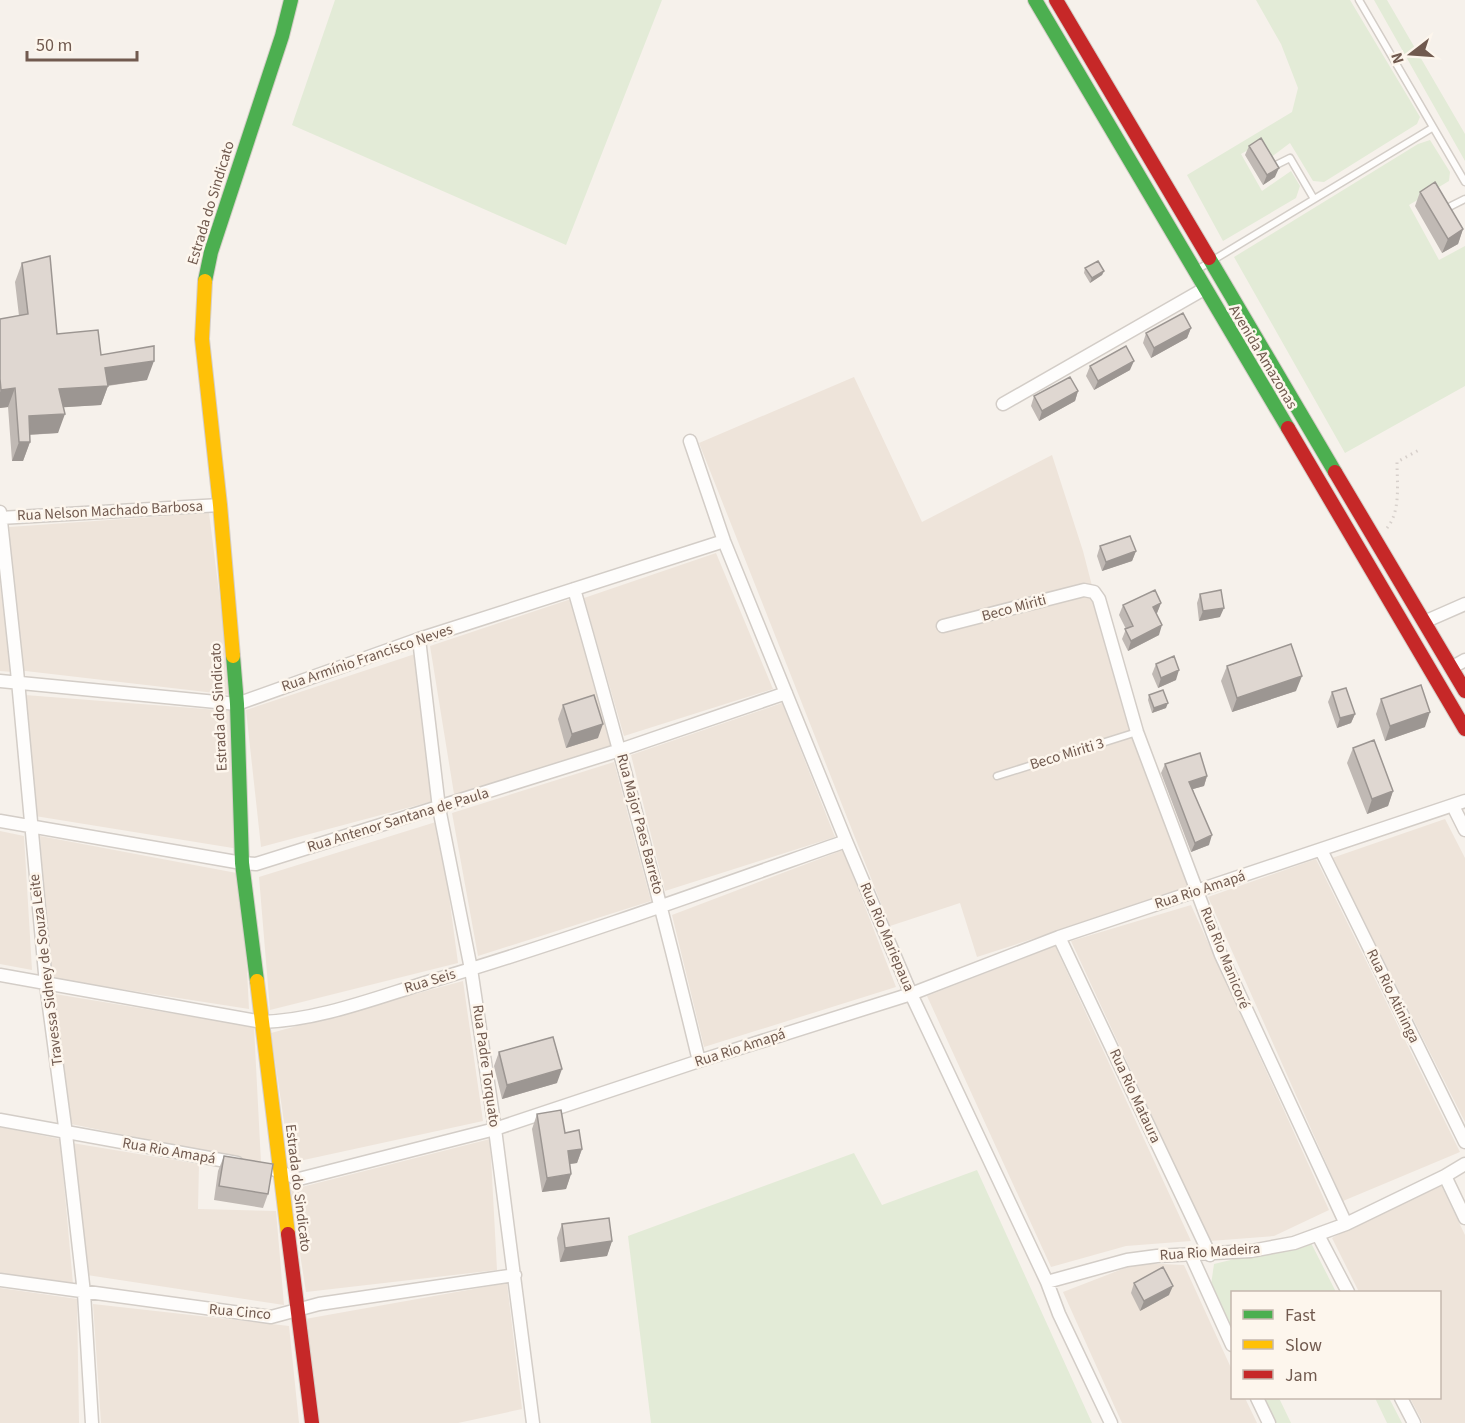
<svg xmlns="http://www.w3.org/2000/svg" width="1465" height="1423" viewBox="0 0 1465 1423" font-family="'Source Sans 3',sans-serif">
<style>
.residential{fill:#eee4da}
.green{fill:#e3ebd7}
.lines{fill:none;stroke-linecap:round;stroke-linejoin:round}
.lane-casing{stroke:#d3cdc7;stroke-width:9}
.street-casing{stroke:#d3cdc7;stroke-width:15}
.fast-casing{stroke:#d5cec8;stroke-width:16}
.slow-casing{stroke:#d5cec8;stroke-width:16}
.jam-casing{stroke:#d5cec8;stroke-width:16}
.path{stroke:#d7d0cb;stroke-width:3;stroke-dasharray:1.5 4.5;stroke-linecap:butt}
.lane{stroke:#fefdfc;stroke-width:6}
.street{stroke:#fefdfc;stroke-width:12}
.fast{stroke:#4caf50;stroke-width:14}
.slow{stroke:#ffc107;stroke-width:14}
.jam{stroke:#c62828;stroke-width:14}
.wall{fill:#c0b9b4}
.shaded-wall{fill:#9c9692}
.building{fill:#dfd7d1;stroke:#9c9692;stroke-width:1.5}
.labels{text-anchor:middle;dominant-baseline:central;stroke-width:5;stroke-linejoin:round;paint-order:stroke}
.street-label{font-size:15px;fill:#715a4f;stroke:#fdf6ed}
</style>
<rect width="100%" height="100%" fill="#f6f1eb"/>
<path class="residential" d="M854,377L922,522L1052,455L1083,551L1129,729L1190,888L977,957L960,903L890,926L699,443Z
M209,513L232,695L17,670L9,527Z
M716,553L773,689L624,736L584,598Z
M0,583L12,672L0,671Z
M571,599L611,748L455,800L430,646Z
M418,653L437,800L261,847L246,710Z
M25,695L231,711L239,849L35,816Z
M782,703L835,837L665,891L631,755Z
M614,762L651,901L478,956L452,813Z
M1445,819L1465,858V1122L1332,858Z
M439,821L458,963L270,1010L259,877Z
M0,831L24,836L32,970L0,964Z
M40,836L242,874L249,1009L50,978Z
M843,850L896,987L704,1047L672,915Z
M1316,859L1460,1152L1343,1201L1208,897Z
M1191,905L1329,1210L1274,1236L1210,1241L1071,941Z
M1055,946L1191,1241L1126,1246L1051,1267L927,996Z
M463,981L483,1121L290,1163L271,1033Z
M55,994L254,1027L261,1163L71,1124Z
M0,1127L60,1139L73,1284L0,1274Z
M490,1139L497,1270L306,1292L290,1190Z
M72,1143L199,1164L198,1209L276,1211L284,1305L87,1275Z
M1438,1179L1465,1235V1423H1423L1410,1398H1440V1292H1359L1332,1238Z
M1138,1263L1184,1265L1232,1370V1398H1245L1257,1423H1122L1063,1292Z
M507,1283L522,1409L458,1423H320L305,1319Z
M0,1288L77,1299L79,1423H0Z
M93,1304L289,1326L299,1423H101Z"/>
<path class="green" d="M335,0H662L566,245L292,125Z
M1256,0H1350L1420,117L1417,124L1324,182L1313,181L1290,143L1270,158L1258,144L1241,154L1262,191L1291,171L1300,186L1296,198L1223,241L1187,175L1292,112L1298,88L1281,44Z
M1374,0H1387L1465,134V161Z
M1430,140L1450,172L1449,181L1409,205L1439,260L1465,246V386L1345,453L1234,257L1418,144Z
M854,1153L882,1205L977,1170L1092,1423H651L628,1236Z
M1310,1241L1336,1292H1232V1331L1211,1285L1214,1264Z
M1264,1398H1279L1291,1423H1275Z
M1375,1398H1389L1402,1423H1387Z"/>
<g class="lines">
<defs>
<path id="lane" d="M1359,0L1465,182
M1276,165L1290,158L1314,199
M1451,206L1465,199
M1195,271L1432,128
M997,776L1137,732"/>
<path id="street" d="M1003,404L1204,289
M690,441L724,541L846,841L911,994L1047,1282L1059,1314L1111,1423
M0,512L17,670L46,984L66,1134L84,1293L92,1423
M0,518L220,505
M574,589C619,746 661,903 699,1061
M1424,622L1465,604
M943,626L1084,590L1094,592L1099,599L1137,732L1221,955L1346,1224
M419,639L439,808L471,969L495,1129L533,1423
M1451,668L1465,660
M0,681L237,704L419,639L724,541
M1453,806L1465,830
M0,821L242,863L256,864L620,750L786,693
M1321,850L1465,1142
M1059,937L1210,1255
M0,975L262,1022C322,1020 380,996 438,979C575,938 710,889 846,841
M0,1120L237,1163
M275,1170L299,1179L495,1129L699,1061L911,994L1059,937L1465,801
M1445,1176L1465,1218
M1318,1235L1348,1292
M1191,1255L1232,1345
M0,1280L271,1317L319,1304L515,1275
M1047,1282L1127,1260L1157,1256L1251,1251L1294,1243L1346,1224L1445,1176L1465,1164
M1257,1398L1269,1423
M1401,1398L1414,1423"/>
<path id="fast" d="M1035,0L1288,428
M1209,258L1335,472
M205,281L211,252L282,36L291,0
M233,656L237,704L242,863L257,981"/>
<path id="slow" d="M205,281L202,339L220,505L233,656
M257,981L288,1234"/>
<path id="jam" d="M1056,0L1209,258
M1288,428L1465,729
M1335,472L1465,691
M288,1234L312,1423"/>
</defs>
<use href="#lane" class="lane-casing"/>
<use href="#street" class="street-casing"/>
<use href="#fast" class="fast-casing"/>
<use href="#slow" class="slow-casing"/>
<use href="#jam" class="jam-casing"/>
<path class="path" d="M1387,528C1401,511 1397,483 1397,462L1419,450"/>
<use href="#lane" class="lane"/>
<use href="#street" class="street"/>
<use href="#fast" class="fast"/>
<use href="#slow" class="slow"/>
<use href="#jam" class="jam"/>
</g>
<path class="wall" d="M1249,146L1275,177L1263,185L1245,155Z
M1420,192L1463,229L1458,244L1442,253L1415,206Z
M22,263L57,334L101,355L147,380L108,386L101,405L63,407L58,433L30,435V442L23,461H12L8,407L0,408V319L19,316L15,282Z
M1085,268L1104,271L1102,275L1090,283L1084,273Z
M1191,328L1187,338L1151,358L1143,343L1146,333Z
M1090,366L1130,370L1094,390L1086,376Z
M1078,391L1075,401L1039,421L1031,406L1034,396Z
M1100,546L1136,551L1132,561L1102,571L1097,556Z
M1200,594L1220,617L1199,621L1197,603Z
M1161,603L1157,613H1156L1159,635L1128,651L1122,639L1126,629L1119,615L1123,605Z
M1156,664L1176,680L1158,688L1152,674Z
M1227,666L1296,691L1232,712L1221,681Z
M1332,692L1355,714L1351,723L1337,728L1328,702Z
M1149,695L1166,708L1152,713L1148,700Z
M1381,699L1425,727L1385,741L1376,714Z
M563,705L598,738L566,748L558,719Z
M1353,748L1393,791L1388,806L1367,814L1347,763Z
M1165,764L1207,776L1204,786L1193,789L1209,845L1191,852L1161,773Z
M499,1052L557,1083L502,1099L494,1066Z
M537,1114L565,1133L582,1149L577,1163L570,1164L571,1174L566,1189L542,1192L532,1129Z
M224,1156L268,1194L263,1208L214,1200L218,1171Z
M562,1224L612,1241L607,1256L560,1262L557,1238Z
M1134,1283L1169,1295L1140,1311L1131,1293Z"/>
<path class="shaded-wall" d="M1279,168L1275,177L1263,185L1267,175Z
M1463,229L1458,244L1442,253L1448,239Z
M1104,271L1102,275L1090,283L1092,278Z
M1191,328L1187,338L1151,358L1154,348Z
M154,361L147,380L104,386H108L101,405L52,408L59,389L105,368Z
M1134,361L1130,370L1094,390L1098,381Z
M15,388L8,407L0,408V392L1,390Z
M1078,391L1075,401L1039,421L1042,411Z
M65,414L58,433L22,435L29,416Z
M19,442H30L23,461H12Z
M1136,551L1132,561L1102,571L1106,562Z
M1161,603L1157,613L1149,617L1153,607Z
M1224,608L1220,617L1199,621L1203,611Z
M1162,625L1159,635L1128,651L1131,641Z
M1179,670L1176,680L1158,688L1161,678Z
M1302,676L1296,691L1232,712L1237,698Z
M1168,703L1166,708L1152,713L1154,708Z
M1430,712L1425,727L1385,741L1390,726Z
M1355,714L1351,723L1337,728L1340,718Z
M603,724L598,738L566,748L572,734Z
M1207,776L1204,786L1186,791L1189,782Z
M1393,791L1388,806L1367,814L1372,799Z
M1212,835L1209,845L1191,852L1195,843Z
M562,1069L557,1083L502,1099L507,1085Z
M582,1149L577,1163L562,1165L568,1151Z
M571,1174L566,1189L542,1192L547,1178Z
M612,1241L607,1256L560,1262L565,1248Z
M1173,1286L1169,1295L1140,1311L1144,1301Z"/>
<path class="building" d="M1261,138L1279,168L1267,175L1249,146Z
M1435,182L1463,229L1448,239L1420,192Z
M50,256L57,334L98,330L101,355L154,346V361L105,368L108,386L59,389L65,414L29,416L30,442H19L15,388L1,390L0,379V319L28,314L22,263Z
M1098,261L1104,271L1092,278L1085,268Z
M1183,313L1191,328L1154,348L1146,333Z
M1126,346L1134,361L1098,381L1090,366Z
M1070,377L1078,391L1042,411L1034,396Z
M1130,536L1136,551L1106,562L1100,546Z
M1155,590L1161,603L1153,607L1162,625L1131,641L1125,629L1133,626L1123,605Z
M1221,590L1224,608L1203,611L1200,594Z
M1291,644L1302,676L1237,698L1227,666Z
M1174,656L1179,670L1161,678L1156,664Z
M1421,685L1430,712L1390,726L1381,699Z
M1346,688L1355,714L1340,718L1332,692Z
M1163,690L1168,703L1154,708L1149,695Z
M594,695L603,724L572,734L563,705Z
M1374,740L1393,791L1372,799L1353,748Z
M1200,753L1207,776L1189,782L1212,835L1195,843L1165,764Z
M553,1037L562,1069L507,1085L499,1052Z
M561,1110L565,1133L579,1130L582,1149L568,1151L571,1174L547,1178L537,1114Z
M224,1156L273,1164L268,1194L219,1186Z
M609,1218L612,1241L565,1248L562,1224Z
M1163,1267L1173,1286L1144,1301L1134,1283Z"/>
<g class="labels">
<g class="street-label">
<text transform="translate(211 203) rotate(-73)">Estrada do Sindicato</text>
<text transform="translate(1263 357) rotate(59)">Avenida Amazonas</text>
<text transform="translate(110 511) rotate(-3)">Rua Nelson Machado Barbosa</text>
<text transform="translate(1014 608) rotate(-15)">Beco Miriti</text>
<text transform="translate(367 658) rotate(-19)">Rua Armínio Francisco Neves</text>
<text transform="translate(219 707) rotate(-93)">Estrada do Sindicato</text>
<text transform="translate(1067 754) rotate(-17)">Beco Miriti 3</text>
<text transform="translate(398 820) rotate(-17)">Rua Antenor Santana de Paula</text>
<text transform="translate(640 824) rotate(75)">Rua Major Paes Barreto</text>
<text transform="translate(1200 890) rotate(-18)">Rua Rio Amapá</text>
<text transform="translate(887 937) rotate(67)">Rua Rio Mariepaua</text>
<text transform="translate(1225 958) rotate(68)">Rua Rio Manicoré</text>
<text transform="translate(46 970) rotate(-97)">Travessa Sidney de Souza Leite</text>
<text transform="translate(430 981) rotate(-17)">Rua Seis</text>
<text transform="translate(1393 996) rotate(64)">Rua Rio Atininga</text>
<text transform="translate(740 1048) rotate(-18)">Rua Rio Amapá</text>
<text transform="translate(486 1066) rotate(82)">Rua Padre Torquato</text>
<text transform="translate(1135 1096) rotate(65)">Rua Rio Mataura</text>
<text transform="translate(169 1151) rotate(10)">Rua Rio Amapá</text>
<text transform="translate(298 1188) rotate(83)">Estrada do Sindicato</text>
<text transform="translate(1210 1252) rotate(-4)">Rua Rio Madeira</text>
<text transform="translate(240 1312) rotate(5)">Rua Cinco</text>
</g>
</g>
<rect x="1231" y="1291" width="210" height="108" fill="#fdf6ed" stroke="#c5b8ae" stroke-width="1.5"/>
<rect x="1243" y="1310" width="30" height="9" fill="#4caf50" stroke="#c5b8ae" stroke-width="1.5"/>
<text x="1285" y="1321" font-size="18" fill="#715a4f">Fast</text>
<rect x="1243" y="1340" width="30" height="9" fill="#ffc107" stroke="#c5b8ae" stroke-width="1.5"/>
<text x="1285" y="1351" font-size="18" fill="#715a4f">Slow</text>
<rect x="1243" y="1370" width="30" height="9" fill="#c62828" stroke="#c5b8ae" stroke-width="1.5"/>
<text x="1285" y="1381" font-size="18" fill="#715a4f">Jam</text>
<g transform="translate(1411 54) rotate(253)" stroke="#fdf6ed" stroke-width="4.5" paint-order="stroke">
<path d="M0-4.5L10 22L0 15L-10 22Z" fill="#715a4f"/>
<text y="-9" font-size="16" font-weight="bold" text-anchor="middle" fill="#715a4f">N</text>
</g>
<path d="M27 51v9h110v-9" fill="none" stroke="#715a4f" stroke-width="3"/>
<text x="36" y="51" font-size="18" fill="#715a4f" stroke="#fdf6ed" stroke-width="4.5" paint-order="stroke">50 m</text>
</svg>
